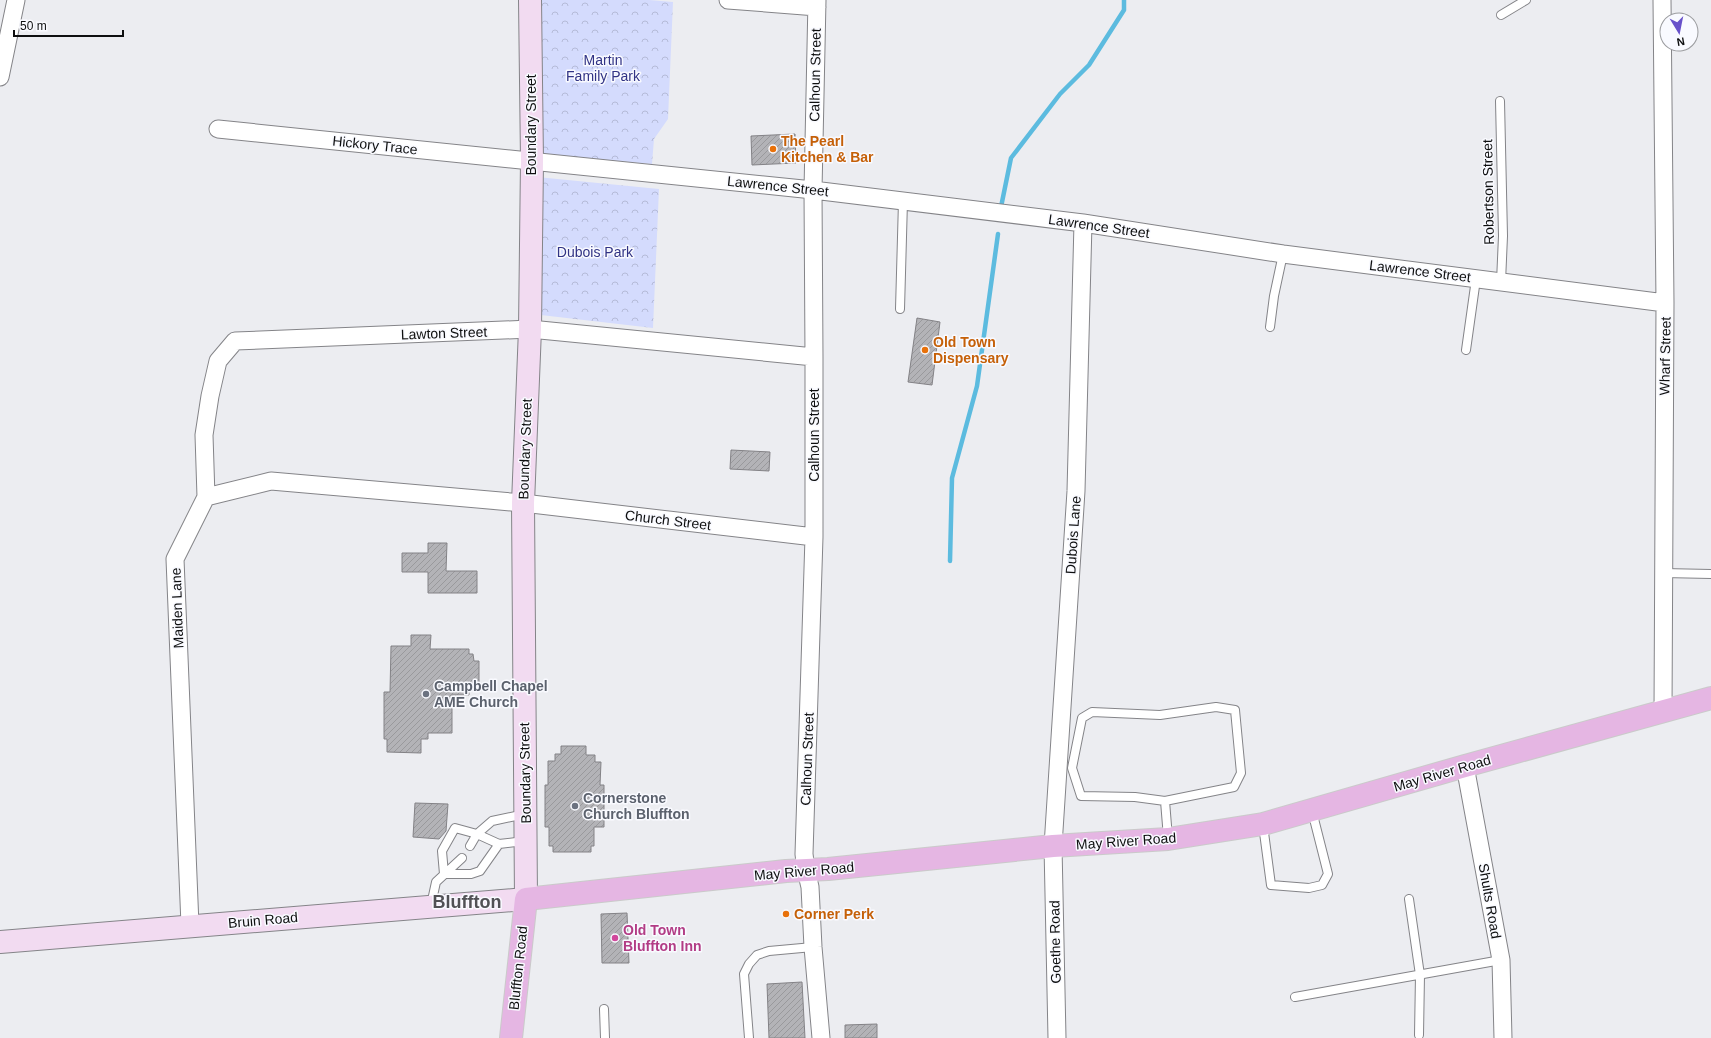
<svg xmlns="http://www.w3.org/2000/svg" width="1711" height="1038" viewBox="0 0 1711 1038" font-family="Arial,sans-serif">
<style>
.park{fill:url(#park-crowns)}
.lines{fill:none;stroke-linecap:round;stroke-linejoin:round}
.stream{stroke:#5cbbdf;stroke-width:4.5}
.building{fill:url(#building-hatch);stroke:#838286}
.lane-casing{stroke:#848488;stroke-width:10}
.street-casing{stroke:#848488;stroke-width:19}
.secondary-casing{stroke:#848488;stroke-width:24}
.primary-casing{stroke:#cacaca;stroke-width:24}
.lane{stroke:#fff;stroke-width:8}
.street{stroke:#fff;stroke-width:17}
.secondary{stroke:#f2dbf1;stroke-width:22}
.primary{stroke:#e5b6e3;stroke-width:22}
.food-dot{fill:#e8710a;stroke:#f9faff;stroke-width:1.5}
.worship-dot{fill:#6b7280;stroke:#f9faff;stroke-width:1.5}
.hotel-dot{fill:#d1479c;stroke:#f9faff;stroke-width:1.5}
.labels{text-anchor:middle;dominant-baseline:central;stroke-width:3;stroke-linejoin:round;paint-order:stroke}
.park-label{font-size:14px;fill:#313385;stroke:#f9faff}
.street-label{font-size:14px;fill:#0e0f10;stroke:#f9faff}
.food-label{font-size:14px;font-weight:bold;fill:#c56008;stroke:#f9faff;text-anchor:start}
.worship-label{font-size:14px;font-weight:bold;fill:#5b616d;stroke:#f9faff;text-anchor:start}
.hotel-label{font-size:14px;font-weight:bold;fill:#b23c85;stroke:#f9faff;text-anchor:start}
.district-label{font-size:18px;font-weight:bold;fill:#515155;stroke:#f9faff}
</style>
<defs>
<pattern id="park-crowns" width="20" height="18" patternUnits="userSpaceOnUse"><rect width="20" height="18" fill="#d4dbfd"/><path d="M2 6a3 3 0 1 1 6 0M12 15a3 3 0 1 1 6 0" fill="none" stroke="#b5bbd8"/></pattern>
<pattern id="building-hatch" width="6" height="6" patternUnits="userSpaceOnUse"><rect width="6" height="6" fill="#b3b3b7"/><path d="M-1 1l2-2M0 6l6-6M5 7l2-2" fill="none" stroke="#99999c"/></pattern>
</defs>
<rect width="100%" height="100%" fill="#ecedf1"/>
<path class="park" d="M535,0H649L673,2L668,119L654,139L652,164L537,154Z
M537,177L659,189L653,328L532,314Z"/>
<g class="lines">
<path class="stream" d="M1001,207L1011,158L1060,94L1089,65L1124,10V0
M950,561L952,478L977,386L998,234"/>
</g>
<path class="building" d="M795,134L796,163L752,165L751,136Z
M917,318L940,322L932,385L908,382Z
M731,450L770,452L769,471L730,469Z
M428,543H447L446,571H477V593H428V572H402V553H428Z
M411,635H431L430,649H469V654H473L474,661H479V684H473V690H469V695H452V733H428V739H421V753L387,752V739H384V692H390L391,646H411Z
M561,746H586V755H595V762H601L600,785H604V827H594V846H591V852H553V846H549V827H545V785H548V761H555V754H561Z
M415,803L448,804L446,831L439,839L413,837Z
M627,913L629,963H602L601,914Z
M802,982L805,1038H769L767,984Z
M877,1024V1038H845V1025Z"/>
<g class="lines">
<defs>
<path id="lane" d="M1501,15L1526,0
M1500,101L1503,236L1501,282
M900,309L903,201
M1270,327L1274,296L1283,254
M1466,350L1476,279
M1663,573L1711,574
M1216,707L1235,710L1241,773L1234,787L1165,801L1135,797L1081,796L1072,768L1082,718L1092,712L1160,715Z
M1165,801L1168,838
M1263,825L1271,885L1309,888L1322,885L1328,874L1312,811
M499,844L480,871L471,874H444L442,851L455,828L477,834L492,821L525,814
M470,846L477,834L499,844L524,841
M1409,899L1420,975L1419,1035
M431,905L436,882L462,858
M1295,997L1501,960
M604,1009L605,1038
M749,1038L744,974L749,964L757,955L769,951L813,947"/>
<path id="street" d="M728,0L817,7
M817,0L813,190L814,357V537L804,854L806,870L810,887L813,947L821,1038
M1662,0L1665,303L1663,712
M0,77L16,0
M218,129L813,190L1083,223L1283,254L1665,303
M206,497L204,435L210,396L218,361L235,341L530,329L814,357
M1465,766L1501,960L1503,1038
M190,925L175,559L206,497L271,481L523,503L814,537
M1057,1038L1053,846L1076,491L1083,223"/>
<path id="secondary" d="M0,942L526,899L523,503L530,329L532,161L530,0"/>
<path id="primary" d="M511,1038L526,899L786,871L828,869L1053,846L1168,839L1263,824L1465,766L1711,698"/>
</defs>
<use href="#lane" class="lane-casing"/>
<use href="#street" class="street-casing"/>
<use href="#secondary" class="secondary-casing"/>
<use href="#primary" class="primary-casing"/>
<use href="#lane" class="lane"/>
<use href="#street" class="street"/>
<use href="#secondary" class="secondary"/>
<use href="#primary" class="primary"/>
</g>
<g class="food-dot">
<circle cx="773" cy="149" r="4"/>
<circle cx="925" cy="350" r="4"/>
<circle cx="786" cy="914" r="4"/>
</g>
<g class="worship-dot">
<circle cx="426" cy="694" r="4"/>
<circle cx="575" cy="806" r="4"/>
</g>
<circle class="hotel-dot" cx="615" cy="938" r="4"/>
<g class="labels">
<g class="park-label">
<text x="603" y="60">Martin<tspan x="603" dy="16">Family Park</tspan></text>
<text x="595" y="252">Dubois Park</text>
</g>
<g class="street-label">
<text transform="translate(815 75) rotate(-89)">Calhoun Street</text>
<text transform="translate(531 125) rotate(-90)">Boundary Street</text>
<text transform="translate(375 145) rotate(6)">Hickory Trace</text>
<text transform="translate(778 186) rotate(6)">Lawrence Street</text>
<text transform="translate(1488 192) rotate(-91)">Robertson Street</text>
<text transform="translate(1099 226) rotate(8)">Lawrence Street</text>
<text transform="translate(1420 271) rotate(7)">Lawrence Street</text>
<text transform="translate(444 333) rotate(-2)">Lawton Street</text>
<text transform="translate(1665 356) rotate(-89)">Wharf Street</text>
<text transform="translate(814 435) rotate(-90)">Calhoun Street</text>
<text transform="translate(525 449) rotate(-88)">Boundary Street</text>
<text transform="translate(668 520) rotate(7)">Church Street</text>
<text transform="translate(1073 535) rotate(-86)">Dubois Lane</text>
<text transform="translate(177 608) rotate(-92)">Maiden Lane</text>
<text transform="translate(807 759) rotate(-88)">Calhoun Street</text>
<text transform="translate(525 773) rotate(-91)">Boundary Street</text>
<text transform="translate(1442 773) rotate(-16)">May River Road</text>
<text transform="translate(1126 841) rotate(-4)">May River Road</text>
<text transform="translate(804 871) rotate(-5)">May River Road</text>
<text transform="translate(1490 901) rotate(80)">Shults Road</text>
<text transform="translate(263 920) rotate(-5)">Bruin Road</text>
<text transform="translate(1055 942) rotate(-91)">Goethe Road</text>
<text transform="translate(518 968) rotate(-84)">Bluffton Road</text>
</g>
<g class="food-label">
<text x="781" y="141">The Pearl<tspan x="781" dy="16">Kitchen &amp; Bar</tspan></text>
<text x="933" y="342">Old Town<tspan x="933" dy="16">Dispensary</tspan></text>
<text x="794" y="914">Corner Perk</text>
</g>
<g class="worship-label">
<text x="434" y="686">Campbell Chapel<tspan x="434" dy="16">AME Church</tspan></text>
<text x="583" y="798">Cornerstone<tspan x="583" dy="16">Church Bluffton</tspan></text>
</g>
<g class="hotel-label">
<text x="623" y="930">Old Town<tspan x="623" dy="16">Bluffton Inn</tspan></text>
</g>
<g class="district-label">
<text x="467" y="902">Bluffton</text>
</g>
</g>
<g transform="translate(1679 32) rotate(170)"><circle r="19" fill="#f9faff" stroke="#9b9c9f"/>
<path d="M0-3L7 15L0 10L-7 15Z" fill="#6851ca"/>
<text y="-6" font-size="11" font-weight="bold" text-anchor="middle" fill="#0e0f10">N</text>
</g>
<path d="M14 30v6h109v-6" fill="none" stroke="#0e0f10" stroke-width="2"/>
<text x="20" y="30" font-size="12" fill="#0e0f10" stroke="#f9faff" stroke-width="3" paint-order="stroke">50 m</text>
</svg>
